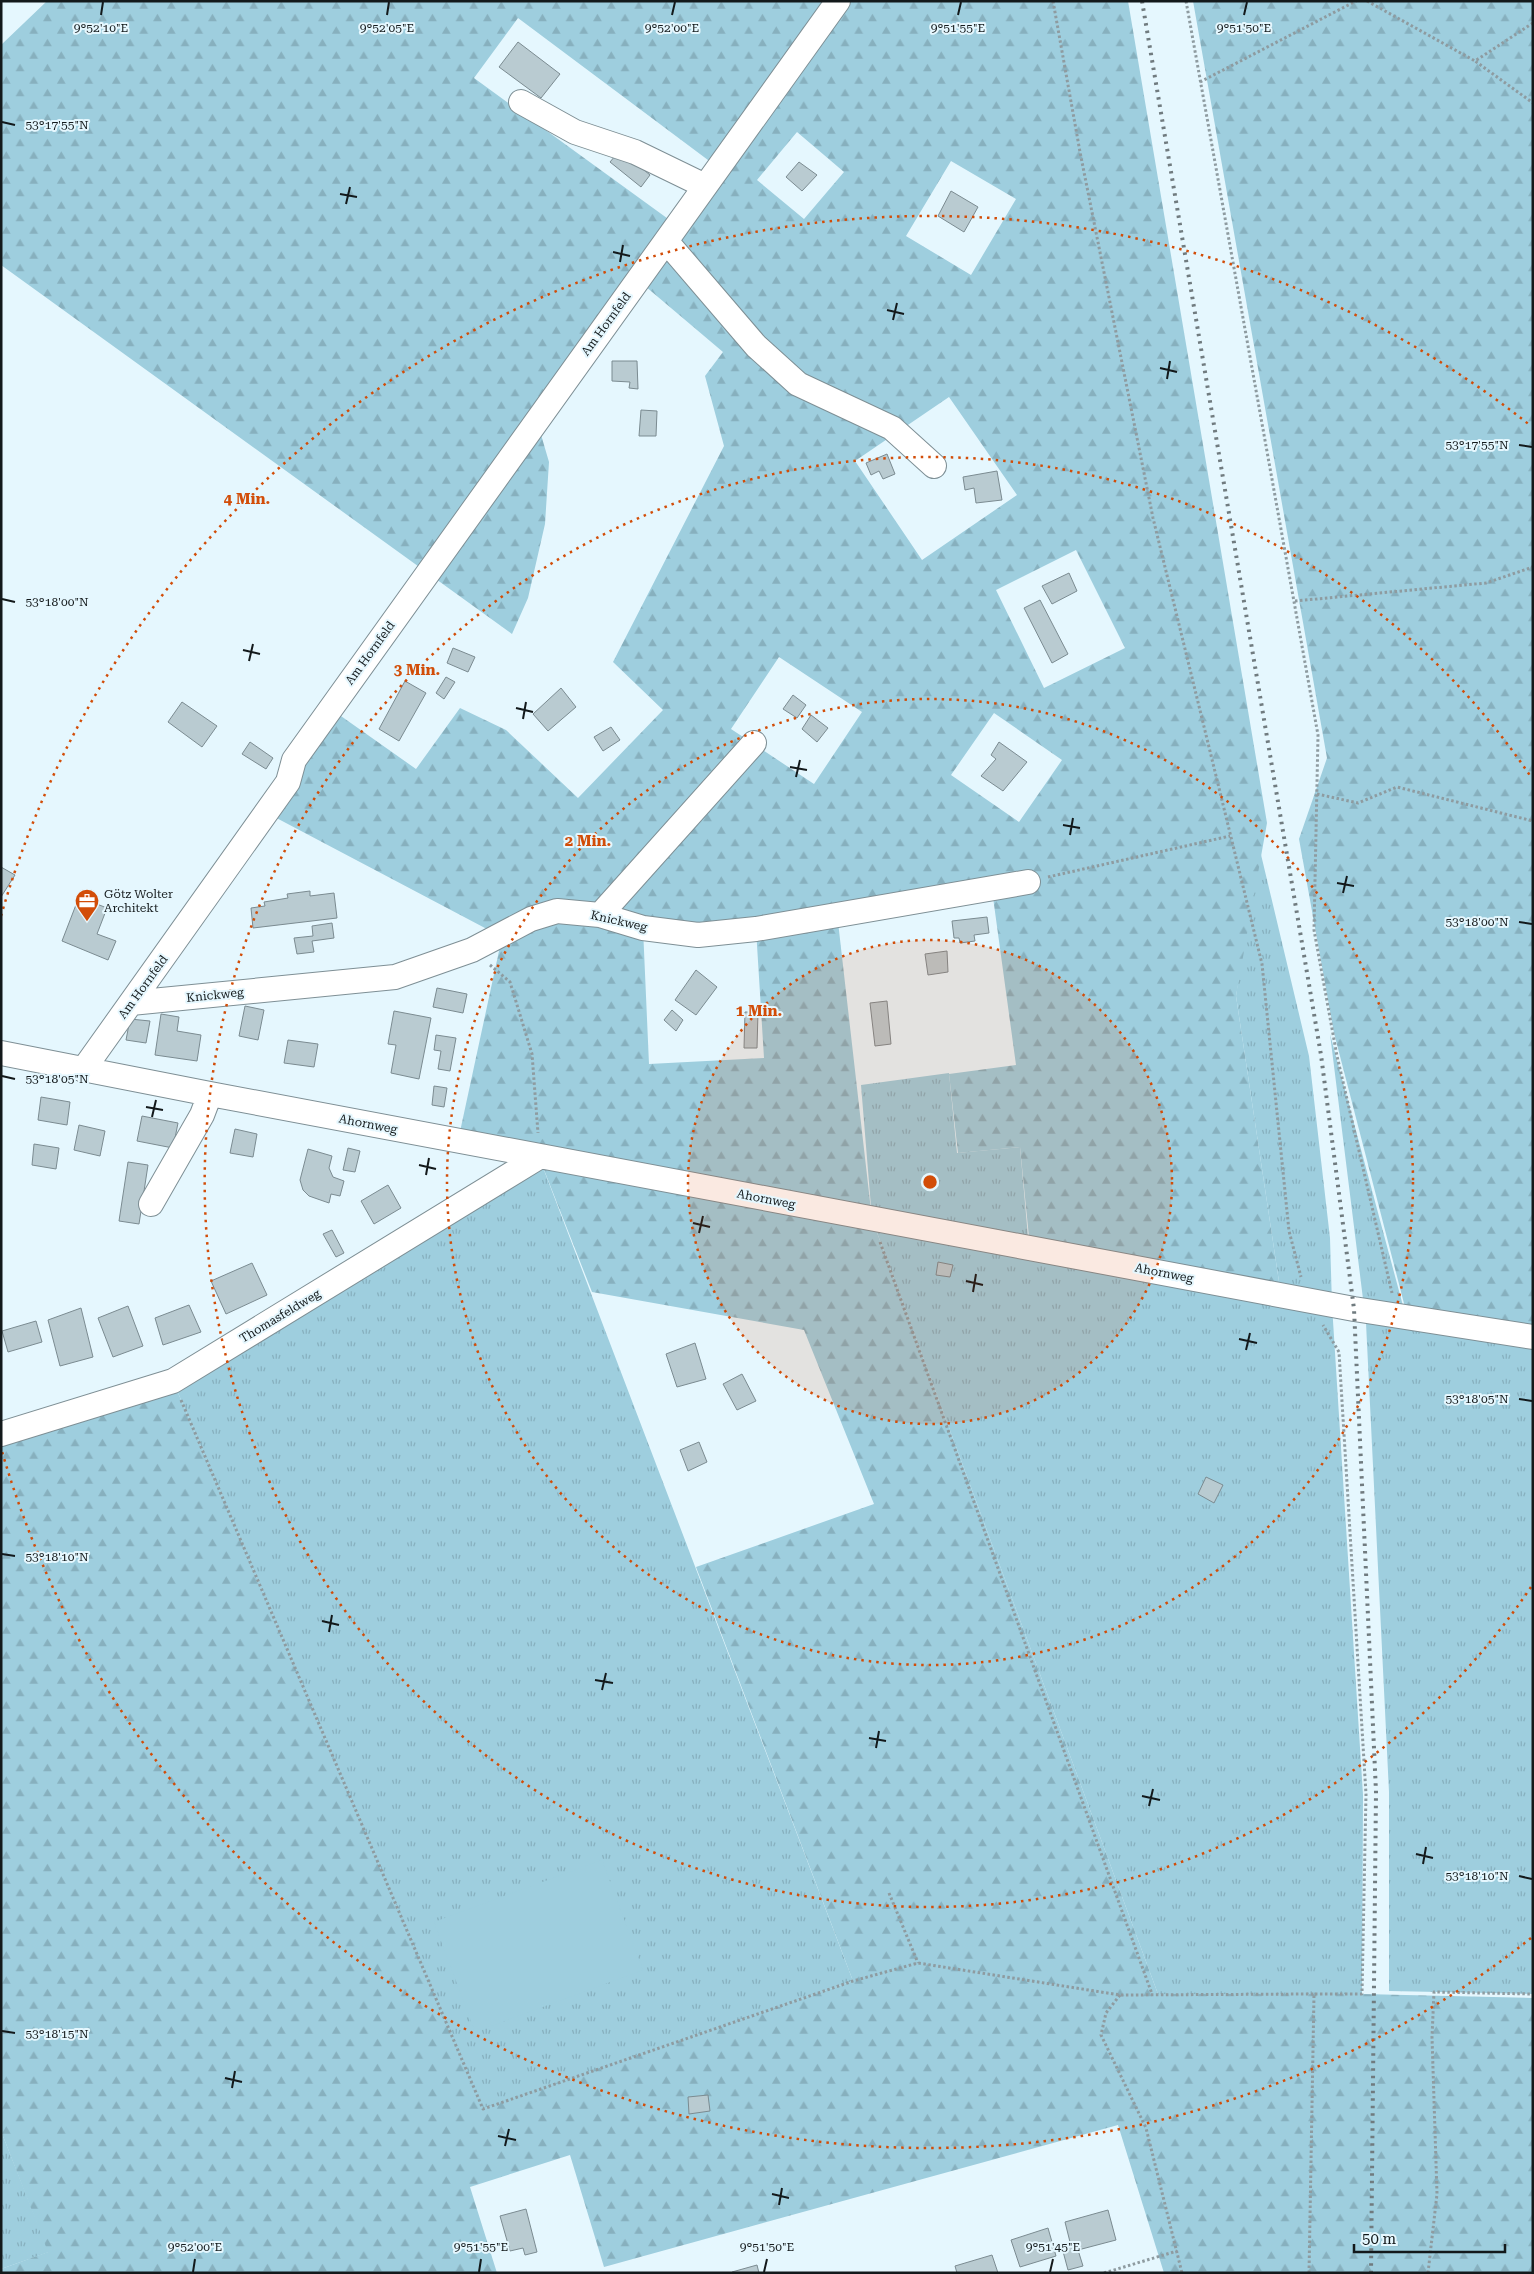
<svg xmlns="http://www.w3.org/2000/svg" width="1534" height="2274" viewBox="0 0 1534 2274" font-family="'Roboto Serif',serif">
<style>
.grass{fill:url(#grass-tufts)}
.forest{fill:url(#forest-firs);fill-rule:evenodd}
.garden{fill:#9ecede}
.building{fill:#b9cbd1;stroke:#7b8b91}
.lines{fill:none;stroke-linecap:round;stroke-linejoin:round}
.minor-casing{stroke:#7e8f95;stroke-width:26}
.path{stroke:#8e9ba0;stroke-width:3;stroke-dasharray:2.5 2.5;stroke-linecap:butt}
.minor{stroke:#fff;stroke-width:24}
.rail{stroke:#707b7f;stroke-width:4;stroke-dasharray:2.5 5;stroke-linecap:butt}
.ticks{fill:none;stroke:#13191b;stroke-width:2}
.ring{fill:none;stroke:#d24d08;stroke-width:2.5;stroke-dasharray:2.5 5}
.labels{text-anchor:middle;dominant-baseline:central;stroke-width:4;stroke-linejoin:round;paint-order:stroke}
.street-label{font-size:12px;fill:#13191b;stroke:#e5f7fe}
.poi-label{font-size:12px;fill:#13191b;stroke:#e5f7fe;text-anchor:start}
.ticks-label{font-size:12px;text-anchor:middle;fill:#13191b;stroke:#e5f7fe;stroke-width:4;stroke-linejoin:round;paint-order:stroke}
.centre{fill:#d24d08;stroke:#e5f7fe;stroke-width:2.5}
.ring-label{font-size:15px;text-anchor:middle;font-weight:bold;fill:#d24d08;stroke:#e5f7fe;stroke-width:4;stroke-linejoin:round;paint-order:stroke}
</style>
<defs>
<pattern id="grass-tufts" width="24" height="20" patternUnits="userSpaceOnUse" patternTransform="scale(1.25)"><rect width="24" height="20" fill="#9ecede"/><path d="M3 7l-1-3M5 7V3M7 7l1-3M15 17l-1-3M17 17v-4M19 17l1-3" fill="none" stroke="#87b0be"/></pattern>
<pattern id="forest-firs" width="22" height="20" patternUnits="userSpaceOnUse" patternTransform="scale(1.25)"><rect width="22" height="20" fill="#9ecede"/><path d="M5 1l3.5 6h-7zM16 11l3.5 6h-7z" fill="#87b0be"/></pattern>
</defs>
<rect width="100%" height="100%" fill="#e5f7fe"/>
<path class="grass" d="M1258,842L1309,1056L1330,1238L1332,1305L1363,1795L1362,1994H1158L872,1219L861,1085L949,1073L957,1153L1020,1147L1029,1248L1281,1295L1236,996Z
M1330,1034L1406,1317L1533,1337V1994L1389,1991V1792L1366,1323Z
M539,1157L853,1981L483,2109L173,1381Z
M1,2131L49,2252L1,2269Z"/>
<path class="forest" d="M47,1H829L712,163L518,18L474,78L671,221L537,421L549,462L545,524L528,598L512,634L1,265V45Z
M845,1H1128L1267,823L1236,996L1281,1295L1030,1247L1020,1147L958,1153L949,1074L1016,1065L992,890L837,913L872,1219L1158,1994H1362L1533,1998V2273H1164L1118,2125L604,2267L570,2155L470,2187L497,2273H1V2269L48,2252L1,2131V1434L173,1381L483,2108L853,1981L696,1567L874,1504L804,1330L592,1292L539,1157L458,1141L502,937L267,813L331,709L416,769L460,708L506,730L578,798L663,710L613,662L724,446L705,376L723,352L645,286ZM797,132L844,172L804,219L757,180ZM951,161L1016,199L971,275L906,236ZM949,397L1017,495L922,560L855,461ZM1076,550L1125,648L1044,688L996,590ZM779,657L862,712L814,784L731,729ZM994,713L1062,760L1019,822L951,775ZM643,928L756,929L764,1058L649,1064Z
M1193,1H1533V1334L1407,1315L1334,1033L1299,839L1327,758Z"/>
<path class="garden" d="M602,1860L643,1970L475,2032L434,1922Z"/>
<path class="building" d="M518,42L560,74L541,98L499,67Z
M620,150L650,175L641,187L610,162Z
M799,162L817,175L802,191L786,177Z
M951,191L978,207L964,232L938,216Z
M612,361H637L638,389L629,388L630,382L612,381Z
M641,410L657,411L656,436H639Z
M887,454L895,474L883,479L879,471L871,475L866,463Z
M997,471L1002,500L976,503L974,488L965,490L963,477Z
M1069,573L1077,591L1052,604L1042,586Z
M1040,600L1068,654L1052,663L1024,608Z
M453,648L475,657L468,672L447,663Z
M446,677L455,682L444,699L436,693Z
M405,681L426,693L399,741L379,729Z
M561,688L576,707L548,731L533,714Z
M793,695L806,705L797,718L783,709Z
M182,702L217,726L202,747L168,722Z
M811,715L828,728L817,742L802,729Z
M611,727L620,740L603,751L594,737Z
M250,742L273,758L266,769L242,754Z
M999,742L1027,762L1003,791L981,776L996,759L991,755Z
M1,867L15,875L1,897Z
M310,891V896L334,893L337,918L253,928L251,908L265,906L264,902L288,898L287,894Z
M79,897L107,908L97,934L116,941L108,960L62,941Z
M987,917L989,933L974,935L975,941L960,943L959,938H954L952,921Z
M332,923L334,938L312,941L314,952L297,954L294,938L313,936L312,926Z
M947,951L948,972L928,975L925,954Z
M696,970L717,987L696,1015L675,1000Z
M437,988L467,994L463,1013L433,1007Z
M887,1001L891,1044L875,1046L870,1003Z
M245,1006L264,1010L258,1040L239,1036Z
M672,1010L683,1020L676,1031L664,1020Z
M394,1011L431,1018L419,1079L391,1073L396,1045L388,1044Z
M745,1012H758L757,1048H744Z
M161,1014L179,1017L177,1031L201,1035L197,1061L155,1055Z
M130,1019L150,1021L146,1043L126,1040Z
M436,1035L456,1038L450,1071L438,1069L441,1051L434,1050Z
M288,1040L318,1044L314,1067L284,1063Z
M434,1086L447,1088L444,1107L432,1105Z
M41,1097L70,1102L67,1125L38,1120Z
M142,1116L178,1123L173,1148L137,1141Z
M79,1125L105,1131L100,1156L74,1150Z
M235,1129L257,1134L253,1157L230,1153Z
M34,1144L59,1148L56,1169L32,1165Z
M348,1148L360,1151L355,1172L343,1170Z
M308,1149L332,1156L329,1168L333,1177L344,1181L340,1196L331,1194L329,1203L309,1196L303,1190L300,1180Z
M128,1162L148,1165L139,1224L119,1221Z
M388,1185L401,1208L374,1224L361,1201Z
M332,1230L344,1253L336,1257L323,1234Z
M938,1262L953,1265L950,1277L936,1275Z
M252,1263L267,1295L226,1314L211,1281Z
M189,1305L201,1332L163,1345L155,1318Z
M128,1306L143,1346L113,1357L98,1318Z
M81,1308L93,1357L60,1366L48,1320Z
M36,1321L42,1342L8,1352L2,1331Z
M695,1343L706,1379L677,1387L666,1354Z
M742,1374L756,1401L737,1410L723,1384Z
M699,1442L707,1462L688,1471L680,1450Z
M1206,1477L1223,1485L1214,1503L1198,1494Z
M708,2095L710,2111L689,2114L688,2097Z
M526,2209L537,2252L525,2255L523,2248L510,2251L500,2216Z
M1108,2210L1116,2240L1078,2250L1083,2266L1068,2270L1061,2244L1070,2242L1065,2222Z
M1048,2228L1056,2256L1020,2267L1011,2240Z
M992,2255L998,2273H957L955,2266Z
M757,2265L759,2273H732V2272Z"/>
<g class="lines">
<defs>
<path id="minor" d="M521,102L575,132L635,152L705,186
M666,241L756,346L798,384L892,428L934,466
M600,915L754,743
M131,1003L395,977L472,950L531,919L557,911L600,915L643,928L698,935L756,929L1028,882
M1,1053L210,1094L1354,1309L1533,1337
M83,1070L288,782L294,760L838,1
M151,1204L202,1115L210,1094
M1,1434L173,1381L539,1157"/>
</defs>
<use href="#minor" class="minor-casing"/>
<path class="path" d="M1053,1L1080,152L1153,518L1262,964L1289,1231L1301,1277
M1186,1L1318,735L1314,930L1337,1056L1392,1293
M1367,1L1475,61
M1533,23L1475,61L1533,103
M1200,82L1356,1
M1295,601L1486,583L1533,567
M1317,794L1358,803L1397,787L1533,821
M1048,877L1230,836
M490,965L510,982L532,1054L538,1133
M880,1242L1152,1994
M181,1400L483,2109L853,1981L918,1963L1120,1995L1314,1994
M889,1893L918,1963
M1120,1995L1106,2013L1101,2035L1146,2128L1182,2273
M1104,2273L1177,2251
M1309,2273L1314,1994H1362L1366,1794L1339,1352L1323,1325
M1428,2273L1437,2194L1432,2037L1434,1992L1533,1994"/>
<use href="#minor" class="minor"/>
<path class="rail" d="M1142,1L1321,1055L1354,1309L1376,1792L1371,2273"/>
</g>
<path class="ticks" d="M101,15L103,2M387,15L389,2M672,15L675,2M958,15L961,2M1244,15L1247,2M2,122L15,125M340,194L357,197M346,204L350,187M613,252L630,256M620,262L623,245M887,310L904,314M893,320L897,303M1160,368L1177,372M1167,379L1170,361M1519,445L1532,447M2,599L15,602M243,650L260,654M249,661L253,644M516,708L533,712M523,719L526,702M790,767L807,770M796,777L800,760M1063,825L1080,828M1070,835L1073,818M1337,883L1354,886M1343,893L1347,876M1519,922L1532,924M2,1076L15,1079M146,1107L163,1110M152,1117L156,1100M419,1165L436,1169M426,1175L429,1158M693,1223L710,1227M699,1233L703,1216M966,1281L983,1285M973,1292L976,1274M1239,1339L1257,1343M1246,1350L1250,1333M1519,1399L1532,1401M2,1554L15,1556M322,1621L339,1625M329,1632L332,1615M595,1680L613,1683M602,1690L606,1673M869,1738L886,1741M876,1748L879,1731M1142,1796L1160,1800M1149,1806L1153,1789M1416,1854L1433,1858M1423,1864L1426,1847M1519,1876L1532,1879M2,2031L15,2033M225,2078L242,2082M232,2088L235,2071M498,2136L516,2140M505,2146L509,2129M772,2194L789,2198M779,2205L782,2188M193,2272L195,2259M479,2272L481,2259M764,2272L767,2259M1050,2272L1053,2259"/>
<circle cx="930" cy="1182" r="242" fill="#d24d08" fill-opacity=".12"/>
<g class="ring">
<circle cx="930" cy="1182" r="242"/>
<circle cx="930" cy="1182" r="483"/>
<path d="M1531 1587A725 725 0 1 1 1531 777"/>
<path d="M1531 1938A966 966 0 0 1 1 1448M1 916A966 966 0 0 1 1531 426"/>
</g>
<defs>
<symbol id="office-pin" viewBox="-11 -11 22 30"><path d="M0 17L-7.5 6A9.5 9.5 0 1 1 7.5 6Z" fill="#d24d08" stroke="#e5f7fe"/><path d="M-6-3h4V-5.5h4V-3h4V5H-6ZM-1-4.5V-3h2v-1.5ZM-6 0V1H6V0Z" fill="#fff"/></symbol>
</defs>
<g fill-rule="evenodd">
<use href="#office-pin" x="73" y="887" width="28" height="38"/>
</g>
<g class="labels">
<g class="street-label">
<text transform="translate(606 324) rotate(-54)">Am Hornfeld</text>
<text transform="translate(370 653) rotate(-54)">Am Hornfeld</text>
<text transform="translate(619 921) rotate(13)">Knickweg</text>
<text transform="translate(143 987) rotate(-54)">Am Hornfeld</text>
<text transform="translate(215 995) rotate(-6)">Knickweg</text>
<text transform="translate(368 1124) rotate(11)">Ahornweg</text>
<text transform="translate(766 1199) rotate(11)">Ahornweg</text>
<text transform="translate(1164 1273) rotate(11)">Ahornweg</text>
<text transform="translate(280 1316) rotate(-31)">Thomasfeldweg</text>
</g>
<g class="poi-label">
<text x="104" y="894">Götz Wolter<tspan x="104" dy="14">Architekt</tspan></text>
</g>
</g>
<g class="ticks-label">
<text x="101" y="32">9°52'10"E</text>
<text x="387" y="32">9°52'05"E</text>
<text x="672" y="32">9°52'00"E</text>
<text x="958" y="32">9°51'55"E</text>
<text x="1244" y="32">9°51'50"E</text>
<text x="57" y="129">53°17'55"N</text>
<text x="1477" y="449">53°17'55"N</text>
<text x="57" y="606">53°18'00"N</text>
<text x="1477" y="926">53°18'00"N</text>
<text x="57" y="1083">53°18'05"N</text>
<text x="1477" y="1403">53°18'05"N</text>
<text x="57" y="1561">53°18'10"N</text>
<text x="1477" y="1880">53°18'10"N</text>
<text x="57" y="2038">53°18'15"N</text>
<text x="195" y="2251">9°52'00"E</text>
<text x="481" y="2251">9°51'55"E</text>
<text x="767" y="2251">9°51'50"E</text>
<text x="1053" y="2251">9°51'45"E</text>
</g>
<circle cx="930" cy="1182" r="8" class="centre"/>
<g class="ring-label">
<text x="247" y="504">4 Min.</text>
<text x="417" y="675">3 Min.</text>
<text x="588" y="846">2 Min.</text>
<text x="759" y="1016">1 Min.</text>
</g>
<rect width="1534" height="2274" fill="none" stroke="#13191b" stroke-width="5"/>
<path d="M1354 2244v8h151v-8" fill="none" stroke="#13191b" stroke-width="2.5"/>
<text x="1362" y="2244" font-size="15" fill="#13191b" stroke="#e5f7fe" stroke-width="4" paint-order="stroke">50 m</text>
</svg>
